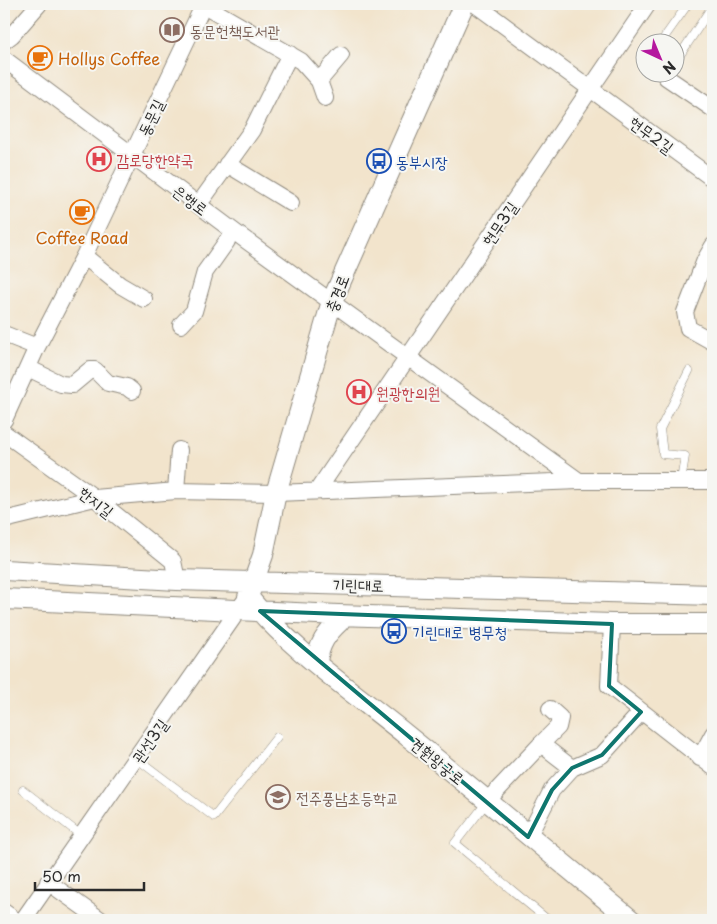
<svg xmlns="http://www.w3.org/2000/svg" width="717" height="924" viewBox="0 0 717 924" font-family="'Playpen Sans','Poor Story',sans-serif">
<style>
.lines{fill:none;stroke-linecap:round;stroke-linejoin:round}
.service-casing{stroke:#8e887c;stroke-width:9}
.minor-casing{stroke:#8e887c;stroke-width:18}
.tertiary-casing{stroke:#8e887c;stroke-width:22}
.service{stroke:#fff;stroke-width:8}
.minor{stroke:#fff;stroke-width:16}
.tertiary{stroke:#fff;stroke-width:20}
.marked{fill:none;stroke:#0f766e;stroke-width:4;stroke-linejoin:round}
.labels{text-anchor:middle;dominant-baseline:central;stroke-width:4;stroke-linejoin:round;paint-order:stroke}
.education-label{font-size:16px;fill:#785e54;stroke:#f6f6f2;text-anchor:start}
.food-label{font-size:16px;fill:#c56008;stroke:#f6f6f2;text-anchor:start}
.street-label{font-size:16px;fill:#2b2b2b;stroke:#f6f6f2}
.health-label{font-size:16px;fill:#be3a42;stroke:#f6f6f2;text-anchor:start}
.transit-label{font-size:16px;fill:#164399;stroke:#f6f6f2;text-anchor:start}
</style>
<rect width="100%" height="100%" fill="#f6f6f2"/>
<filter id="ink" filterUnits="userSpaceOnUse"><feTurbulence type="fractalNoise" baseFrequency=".02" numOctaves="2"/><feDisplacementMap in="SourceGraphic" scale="10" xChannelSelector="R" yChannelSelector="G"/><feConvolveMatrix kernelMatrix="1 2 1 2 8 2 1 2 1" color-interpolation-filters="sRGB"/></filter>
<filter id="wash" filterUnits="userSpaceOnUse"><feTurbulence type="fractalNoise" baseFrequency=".0096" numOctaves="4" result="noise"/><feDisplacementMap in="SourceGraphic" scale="20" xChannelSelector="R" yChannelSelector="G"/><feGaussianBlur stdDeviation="1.12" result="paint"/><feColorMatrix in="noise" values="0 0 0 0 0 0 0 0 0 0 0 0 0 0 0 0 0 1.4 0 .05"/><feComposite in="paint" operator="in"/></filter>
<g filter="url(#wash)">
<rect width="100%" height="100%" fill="#f2e4cc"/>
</g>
<g filter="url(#ink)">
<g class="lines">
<defs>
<path id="service" d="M661,42L688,4
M674,64L713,5
M681,481L685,456L663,454L660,429L689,371
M136,758L214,817L277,737
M23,790L82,836
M487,802L455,843L548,920"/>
<path id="minor" d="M475,4L713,179
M204,5L301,61L319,81L325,98
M4,41L12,35L39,4
M4,59L236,233L579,481
M666,77L713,109
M319,81L341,55
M227,164L291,203
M204,197L252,130L290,54
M713,246L705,260L685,312L688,328L713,342
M84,256L120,285L144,299
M181,325L194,311L205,272L227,241
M4,334L37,347
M28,368L61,384L72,385L90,370H95L108,383L127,387L132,391
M4,420L37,347L84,256L204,4
M4,433L95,498L173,561L177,580
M176,491L179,450
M317,491L648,4
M4,520L95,498L176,491L276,493L579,481H713
M612,624L609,686L713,767
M541,744L558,727L560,718L550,709
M700,758L713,734
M488,800L541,744L572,768
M528,837L552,790L572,768L602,755L641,712
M48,882L101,920
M4,912L15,920
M23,920L244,602"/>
<path id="tertiary" d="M464,4L332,301L276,493L263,555L248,597C291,650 352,691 405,734C481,795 556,858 631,920
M4,570L177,580L713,595
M4,599L338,615L612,624H713
M317,662C319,644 326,634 339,622L338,615"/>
</defs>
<use href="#service" class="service-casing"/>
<use href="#minor" class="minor-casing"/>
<use href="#tertiary" class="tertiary-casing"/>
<use href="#service" class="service"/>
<use href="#minor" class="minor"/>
<use href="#tertiary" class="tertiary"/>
</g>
</g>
<path class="marked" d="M260,611L612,624L609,686L641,712L602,755L572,768L552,790L528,837Z"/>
<defs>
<symbol id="library-ring" viewBox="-11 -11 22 22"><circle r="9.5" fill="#f6f6f2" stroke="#8d6e63" stroke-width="1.5"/><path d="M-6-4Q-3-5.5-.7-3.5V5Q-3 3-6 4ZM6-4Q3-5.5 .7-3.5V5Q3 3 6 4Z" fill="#8d6e63"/></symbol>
<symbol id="cafe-ring" viewBox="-11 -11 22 22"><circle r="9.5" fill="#f6f6f2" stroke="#e8710a" stroke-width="1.5"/><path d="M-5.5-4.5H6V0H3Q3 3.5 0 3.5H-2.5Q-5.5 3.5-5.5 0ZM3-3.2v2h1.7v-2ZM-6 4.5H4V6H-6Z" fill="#e8710a"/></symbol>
<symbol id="hospital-ring" viewBox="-11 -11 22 22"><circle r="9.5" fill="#f6f6f2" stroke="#e0444e" stroke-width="1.5"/><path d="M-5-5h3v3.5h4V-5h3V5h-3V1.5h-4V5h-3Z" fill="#e0444e"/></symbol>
<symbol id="bus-ring" viewBox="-11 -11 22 22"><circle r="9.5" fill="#f6f6f2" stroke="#1a4fb4" stroke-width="1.5"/><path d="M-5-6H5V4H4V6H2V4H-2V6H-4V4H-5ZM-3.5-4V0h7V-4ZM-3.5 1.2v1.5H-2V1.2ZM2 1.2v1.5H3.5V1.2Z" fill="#1a4fb4"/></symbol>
<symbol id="school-ring" viewBox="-11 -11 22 22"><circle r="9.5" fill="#f6f6f2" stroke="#8d6e63" stroke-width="1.5"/><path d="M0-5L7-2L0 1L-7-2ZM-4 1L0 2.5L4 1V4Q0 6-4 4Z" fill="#8d6e63"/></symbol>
</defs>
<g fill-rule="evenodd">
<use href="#library-ring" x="158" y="16" width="28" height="28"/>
<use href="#cafe-ring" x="26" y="44" width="28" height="28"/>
<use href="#hospital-ring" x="85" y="145" width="28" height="28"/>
<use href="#bus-ring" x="365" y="147" width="28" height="28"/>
<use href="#cafe-ring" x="68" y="198" width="28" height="28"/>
<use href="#hospital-ring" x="345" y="378" width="28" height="28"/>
<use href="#bus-ring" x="380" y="617" width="28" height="28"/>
<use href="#school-ring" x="264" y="783" width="28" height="28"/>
</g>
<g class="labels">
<g class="education-label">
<text x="190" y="30">동문헌책도서관</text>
<text x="296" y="797">전주풍남초등학교</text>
</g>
<g class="food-label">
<text x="58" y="58">Hollys Coffee</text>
<text x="82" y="237" text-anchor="middle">Coffee Road</text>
</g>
<g class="street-label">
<text transform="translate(150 117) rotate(-64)">동문길</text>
<text transform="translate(652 134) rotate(36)">현무2길</text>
<text transform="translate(191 199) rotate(37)">은행로</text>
<text transform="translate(499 223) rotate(-56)">현무3길</text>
<text transform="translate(336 293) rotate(-69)">충경로</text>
<text transform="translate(97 501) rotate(38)">한지길</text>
<text transform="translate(358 584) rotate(1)">기린대로</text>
<text transform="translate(149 740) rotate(-55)">관선3길</text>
<text transform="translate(438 760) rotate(39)">견훤왕궁로</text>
</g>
<g class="health-label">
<text x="116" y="159">감로당한약국</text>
<text x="376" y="392">원광한의원</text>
</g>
<g class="transit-label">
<text x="396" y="161">동부시장</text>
<text x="412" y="631">기린대로 병무청</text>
</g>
</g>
<rect width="717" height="924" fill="none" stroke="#f6f6f2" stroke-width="20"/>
<g transform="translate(660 58) rotate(136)"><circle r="24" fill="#f6f6f2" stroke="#a5a5a2"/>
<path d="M0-4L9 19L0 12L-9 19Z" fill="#b5179e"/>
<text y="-8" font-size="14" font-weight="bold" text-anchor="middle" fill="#2b2b2b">N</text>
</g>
<path d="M35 882v8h109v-8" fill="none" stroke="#2b2b2b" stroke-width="2.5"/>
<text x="42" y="882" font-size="15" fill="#2b2b2b" stroke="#f6f6f2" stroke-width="4" paint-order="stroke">50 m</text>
</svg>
